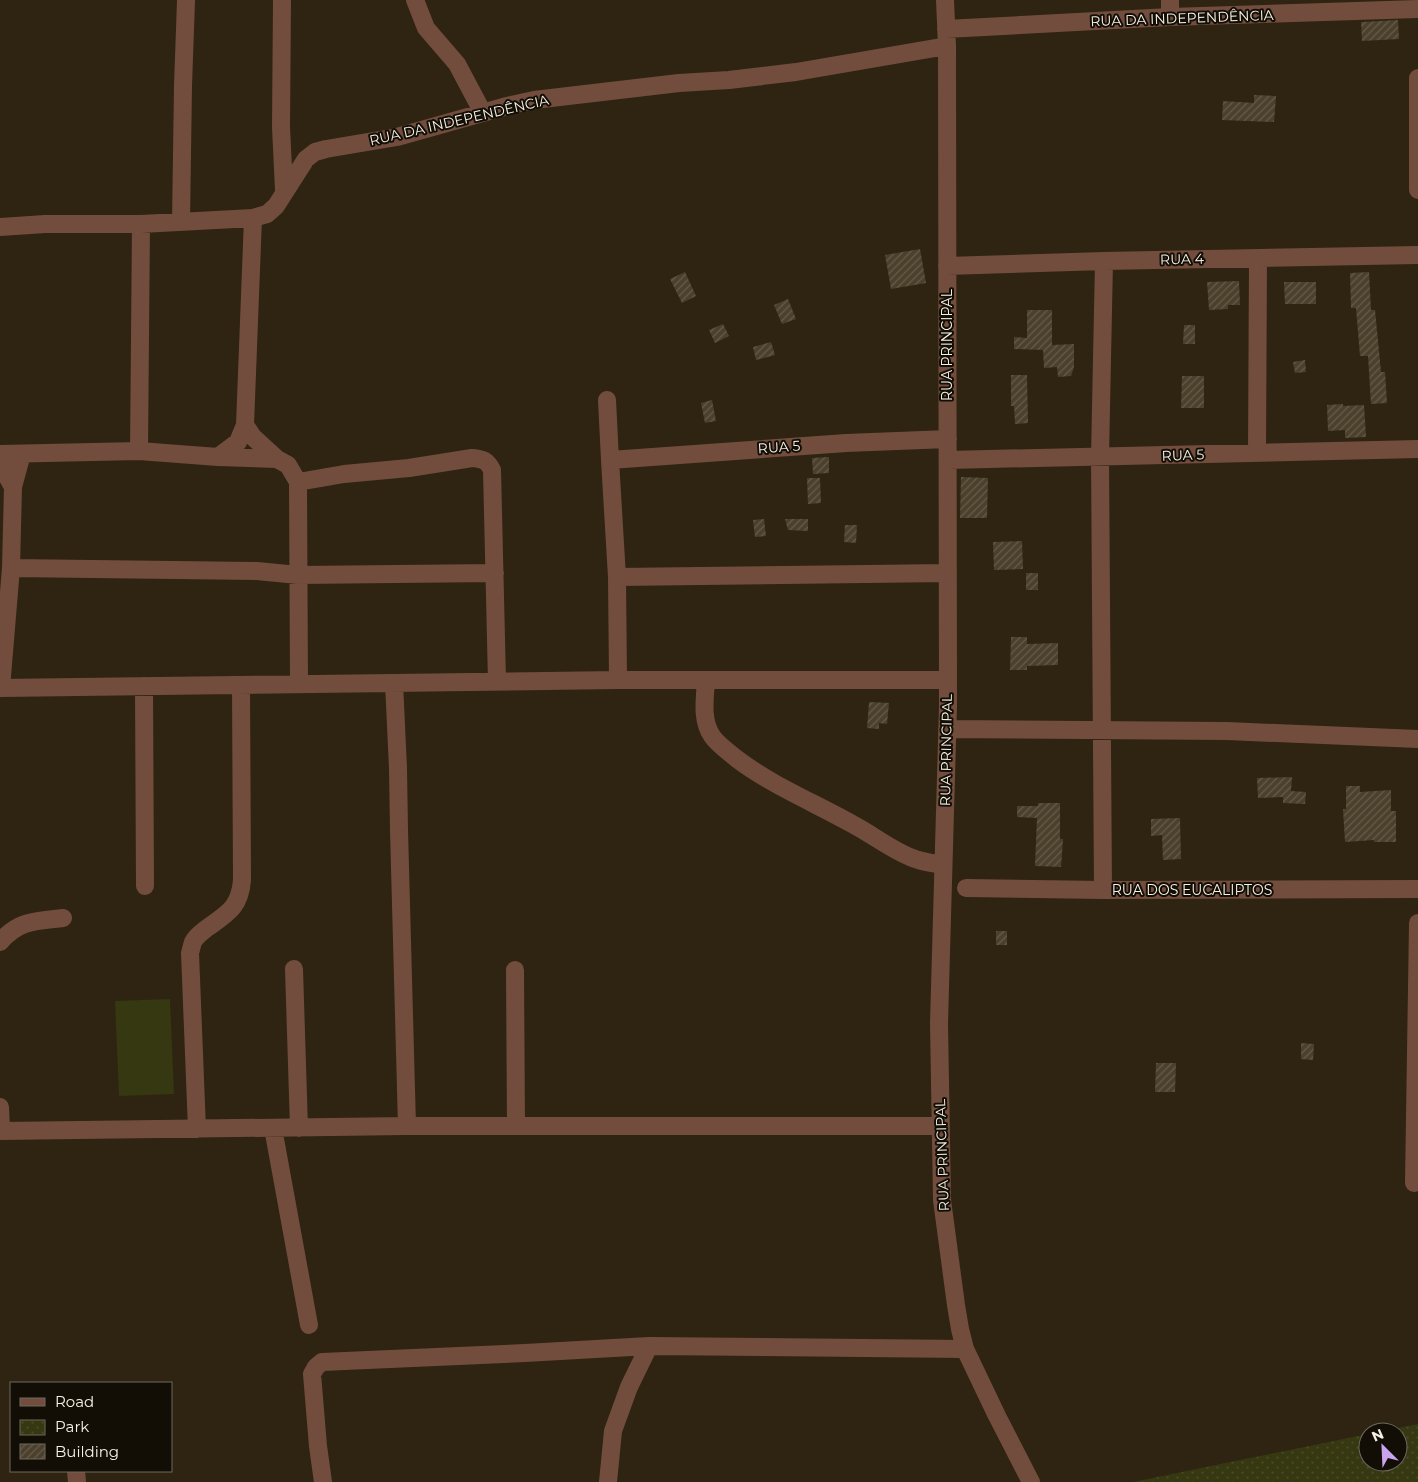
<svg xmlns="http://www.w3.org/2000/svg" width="1418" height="1482" viewBox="0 0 1418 1482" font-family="Montserrat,sans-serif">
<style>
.grass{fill:#353811}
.park{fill:url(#park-dots)}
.building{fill:url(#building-hatch)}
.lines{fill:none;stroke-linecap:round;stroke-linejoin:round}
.street{stroke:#724d3d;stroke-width:18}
.labels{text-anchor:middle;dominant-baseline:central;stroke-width:4;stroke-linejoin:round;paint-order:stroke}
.street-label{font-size:14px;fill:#f7f1e5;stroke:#120e06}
</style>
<defs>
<pattern id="park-dots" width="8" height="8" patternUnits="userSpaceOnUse" patternTransform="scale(1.25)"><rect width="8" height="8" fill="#353811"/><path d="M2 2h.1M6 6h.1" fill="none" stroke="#494c28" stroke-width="1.8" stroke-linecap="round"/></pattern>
<pattern id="building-hatch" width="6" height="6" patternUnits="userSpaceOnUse" patternTransform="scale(1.25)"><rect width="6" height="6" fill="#4b402c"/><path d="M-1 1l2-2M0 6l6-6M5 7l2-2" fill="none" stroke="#665c4a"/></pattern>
</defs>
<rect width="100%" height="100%" fill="#2e2411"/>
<path class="grass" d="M170,999L174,1094L119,1096L115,1001Z"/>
<path class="park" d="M1418,1424V1482H1133L1368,1434V1462H1398V1432H1378Z"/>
<path class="building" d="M1398,20L1399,39L1362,41L1361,22Z
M1254,95L1276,96L1274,122L1222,120L1223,101L1254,103Z
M920,249L926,283L891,289L885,255Z
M685,272L696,296L682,303L670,279Z
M1369,272L1371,310H1375L1381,372H1385L1387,403L1371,404L1368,356H1360L1356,308H1351L1350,273Z
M1239,281L1240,305H1228V309L1209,310L1207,282Z
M1284,282H1316V304H1285Z
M788,299L796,319L782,324L774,305Z
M1027,310H1052V345L1074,344V367L1071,376L1058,377L1057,367L1044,368L1043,350L1014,349V337L1027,338Z
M723,324L729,336L715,343L709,330Z
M1184,325H1195V344H1183Z
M771,342L775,355L756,360L753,347Z
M1305,360L1306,372L1295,373L1293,362Z
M1011,375H1027L1028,423L1015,424L1014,406H1011Z
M1182,376H1204V408H1181Z
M712,400L716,421L705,423L701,403Z
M1343,404V406L1364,405L1366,437L1345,438V430L1328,431L1327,405Z
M829,457V473L813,474L812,458Z
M961,477L988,478L987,518H960Z
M807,478H820L821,503L808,504Z
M764,519L766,536L755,537L753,520Z
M785,519H808V531L788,530Z
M845,525H857L856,543L844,542Z
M1022,541L1023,569L994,570L993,542Z
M1026,573H1038V590H1026Z
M1011,637H1027V644L1058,643V665L1027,666V670H1010Z
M869,702L889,703L887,724L879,723V729L867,728Z
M1292,777L1291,791L1306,792L1305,804L1283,803V797L1258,798L1257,778Z
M1346,786H1360V792L1391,790V811H1396V842H1374V840L1345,842L1343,809H1346Z
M1038,803H1060V839H1063L1061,867L1035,866L1037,818L1017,817V806H1038Z
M1180,818L1181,859L1163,860L1162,835L1151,836V819Z
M996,931H1007V945H996Z
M1301,1043L1314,1044L1313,1060L1301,1059Z
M1156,1063H1176L1175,1092H1155Z"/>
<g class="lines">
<path class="street" d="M282,0L281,127L284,190
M415,0L426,28L457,64L483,113
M945,0L947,46L948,706L939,1023L942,1200L956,1305L960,1329L965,1349L997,1416L1031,1482
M1170,0V17
M946,29L1170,17L1418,9
M1418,78V190
M181,222L183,86L186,1
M0,227L45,224H141L253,218L267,214L276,206L306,159L315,152L326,149L397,137L507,106L534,100L679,83L729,80L796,72L947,46
M947,266L1104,261L1418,255
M607,400L610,460L617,577L618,680
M245,425L253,437L277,459L288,465L298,482L299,684
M139,451L141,224
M1257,453L1258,258
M0,454L139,451L218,457L277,459
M218,457L238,442L245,425L253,218
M610,460L846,443L948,439
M948,460L1418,449
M0,464L13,487
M298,482L344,474L409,468L472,458C483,459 487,460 492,470L497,681
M11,568L257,571L298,575L495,573
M617,577L948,573
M706,680C705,698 701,720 712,736C718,745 729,752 737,759C773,786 815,803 854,825C873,835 890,849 910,857C921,862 932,863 943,865
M394,683L398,768L399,830L407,1126
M144,686L145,886
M0,688L618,680H948
M1,688L11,568L13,487L22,454
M947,729L1227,731L1418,739
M966,888L1103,890L1418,889
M1103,890L1100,457L1104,261
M0,942C19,920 36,921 63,918
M294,969L299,1128
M515,970L516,1126
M0,1107L1,1131
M273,1128L309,1325
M197,1129L190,953C191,950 192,945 193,942C196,936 202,932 207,928C228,913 240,907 242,880L241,685
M0,1131L407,1126H940
M1414,1183L1418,923
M76,1471L77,1482
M323,1482L318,1446L312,1374L316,1367L322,1362L525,1353L649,1346L965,1349
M608,1482L613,1431L629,1387L649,1346"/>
</g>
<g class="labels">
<g class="street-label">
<text transform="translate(1182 18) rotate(-2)">RUA DA INDEPENDÊNCIA</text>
<text transform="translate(459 120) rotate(-13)">RUA DA INDEPENDÊNCIA</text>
<text transform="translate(1182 259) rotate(-1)">RUA 4</text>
<text transform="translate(947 345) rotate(-90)">RUA PRINCIPAL</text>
<text transform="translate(779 447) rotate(-4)">RUA 5</text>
<text transform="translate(1183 455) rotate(-2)">RUA 5</text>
<text transform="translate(946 750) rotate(-89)">RUA PRINCIPAL</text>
<text x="1192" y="890">RUA DOS EUCALIPTOS</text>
<text transform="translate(942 1155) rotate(-92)">RUA PRINCIPAL</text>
</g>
</g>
<rect x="10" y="1382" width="162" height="90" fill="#120e06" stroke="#6e695f"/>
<rect x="20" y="1398" width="25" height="8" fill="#724d3d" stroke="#6e695f"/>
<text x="55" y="1407" font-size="15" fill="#f7f1e5">Road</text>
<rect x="20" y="1420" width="25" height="15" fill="url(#park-dots)" stroke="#6e695f"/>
<text x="55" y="1432" font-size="15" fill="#f7f1e5">Park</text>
<rect x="20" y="1444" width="25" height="15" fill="url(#building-hatch)" stroke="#6e695f"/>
<text x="55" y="1457" font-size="15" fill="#f7f1e5">Building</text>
<g transform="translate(1383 1447) rotate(336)"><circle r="24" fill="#120e06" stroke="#6e695f"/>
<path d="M0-4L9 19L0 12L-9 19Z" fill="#c9a5ee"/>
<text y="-8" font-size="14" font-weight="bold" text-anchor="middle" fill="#f7f1e5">N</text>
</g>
</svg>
